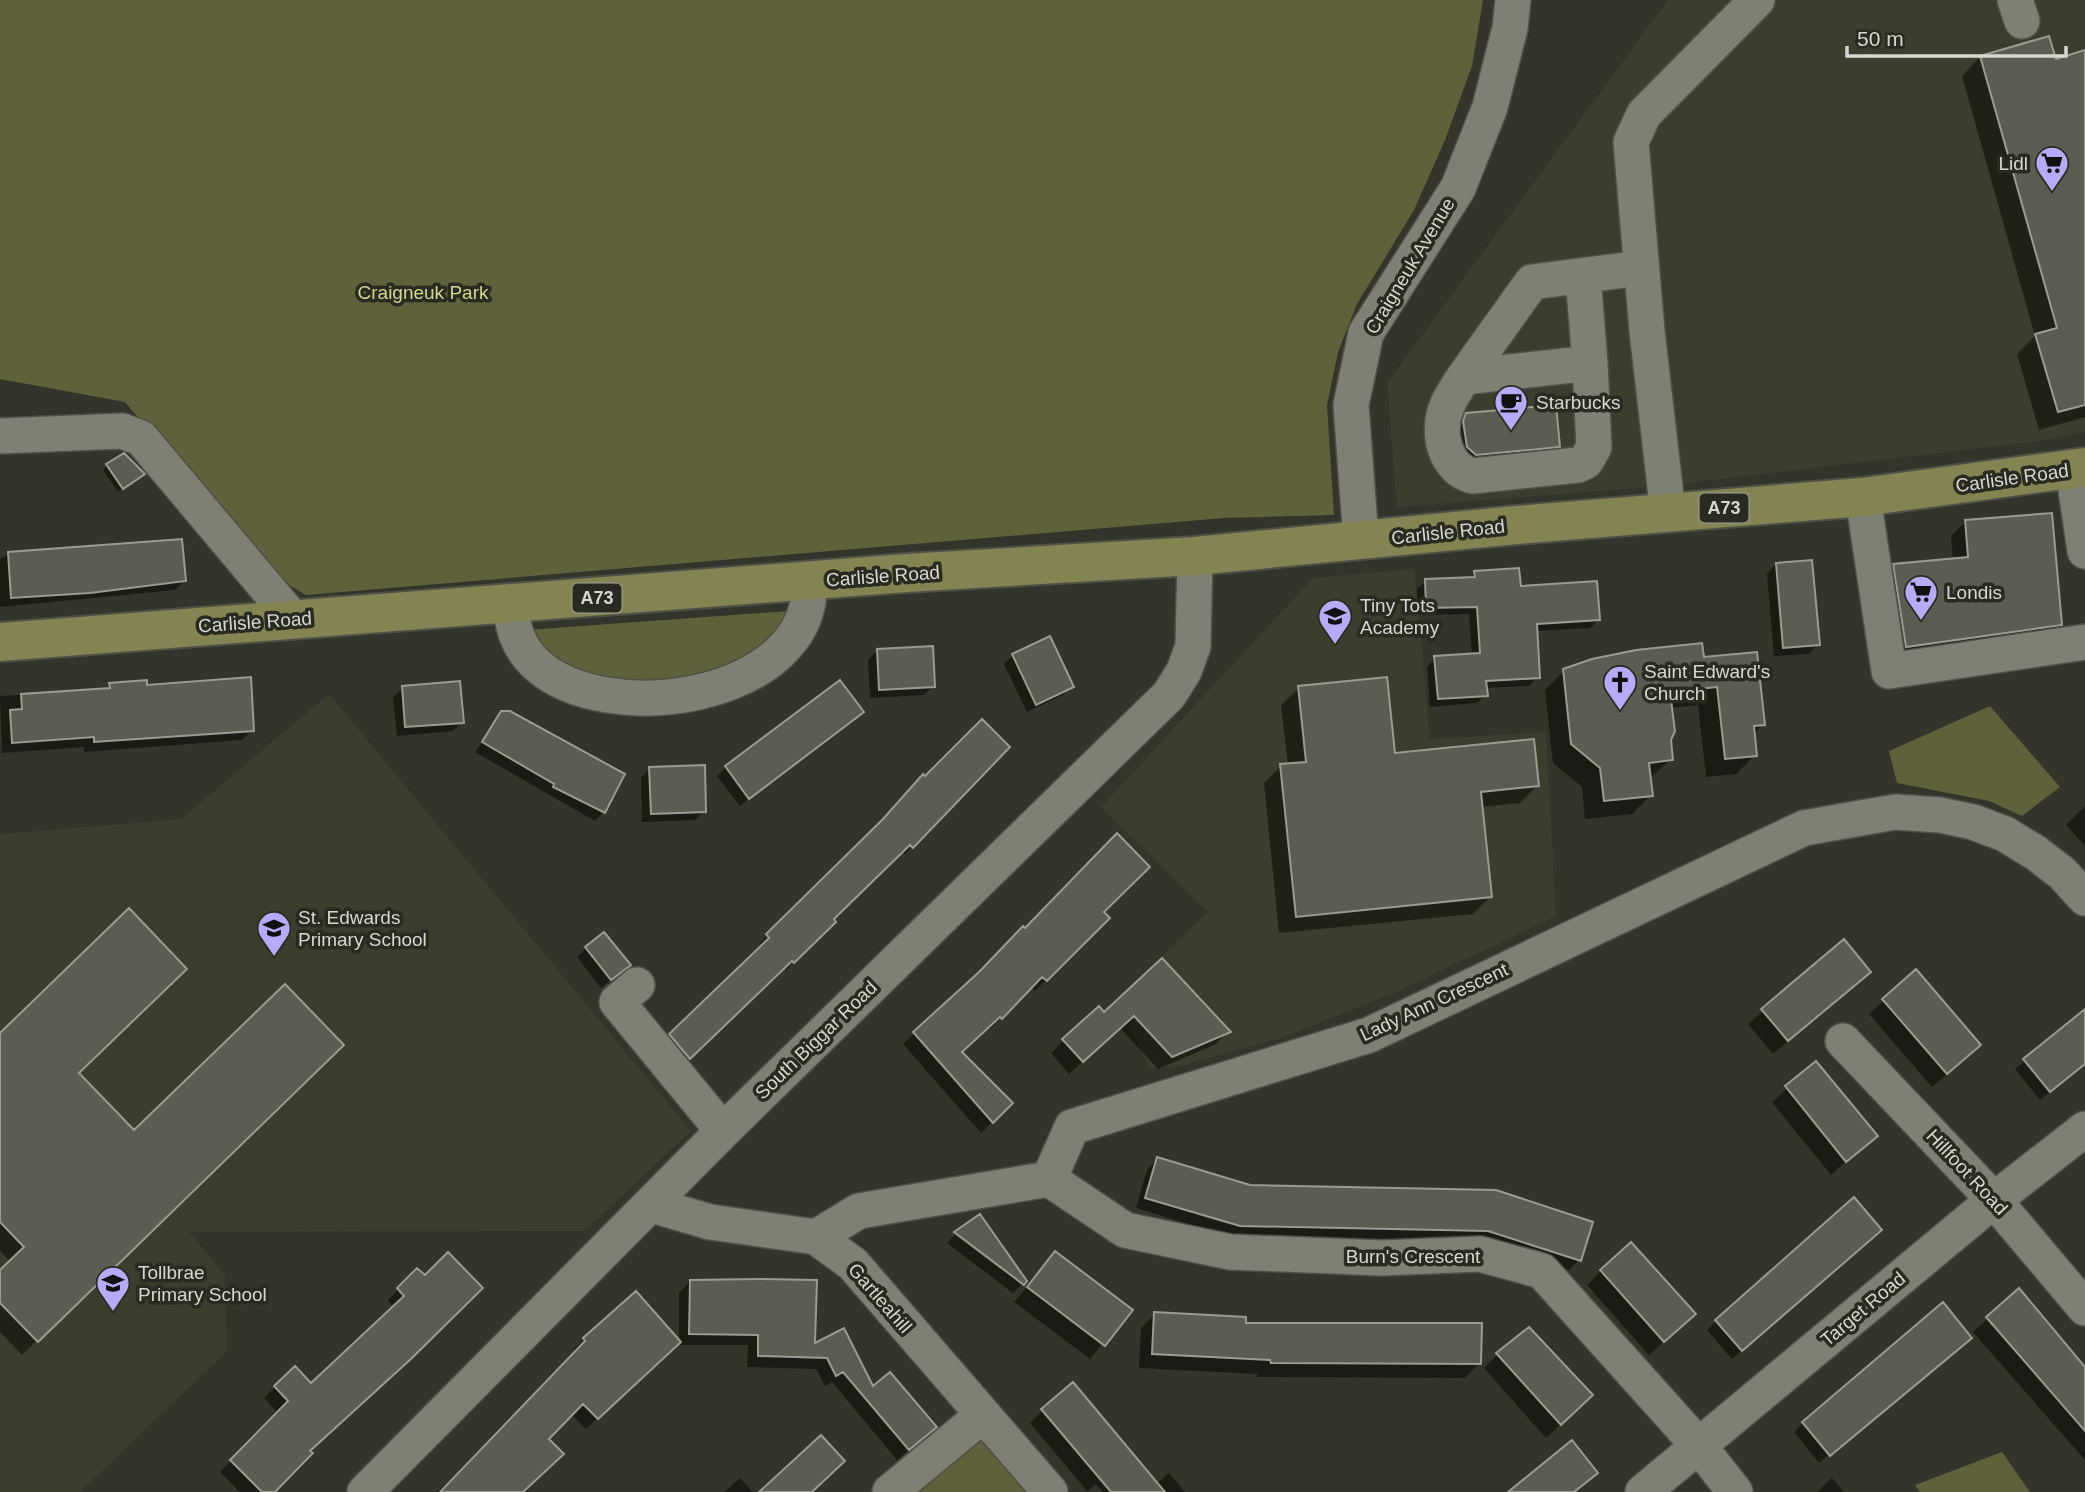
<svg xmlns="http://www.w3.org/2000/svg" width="2085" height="1492" viewBox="0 0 2085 1492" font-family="Helvetica,sans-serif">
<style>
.built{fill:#3c3d2c}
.green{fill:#5f613a}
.shadow{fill:#0007}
.building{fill:#5c5d52;stroke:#9b9c90;stroke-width:2}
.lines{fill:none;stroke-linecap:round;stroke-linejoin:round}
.minor-casing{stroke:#4f5047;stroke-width:38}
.major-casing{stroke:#4f5047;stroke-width:42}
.minor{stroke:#7f8074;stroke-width:35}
.major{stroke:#838451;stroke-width:38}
.labels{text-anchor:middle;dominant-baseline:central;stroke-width:7;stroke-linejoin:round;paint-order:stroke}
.shield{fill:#292a20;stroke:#a2a39b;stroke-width:2}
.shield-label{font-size:18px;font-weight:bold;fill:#d6d7d0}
.poi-label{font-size:19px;fill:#d6d7d0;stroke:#292a20;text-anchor:start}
.street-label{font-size:19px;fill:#d6d7d0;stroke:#292a20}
.park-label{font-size:19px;fill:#d2d58e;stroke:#292a20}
</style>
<rect width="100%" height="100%" fill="#33342a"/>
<path class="built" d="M1668,0H2085V432L2041,441L1653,487L1397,507L1387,383Z
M1414,569L1430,739L1546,732L1556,916L1403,989L1282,1038L1176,1067L1149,1068L1118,999L1208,912L1101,807L1313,578Z
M329,694L691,1131L584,1231L189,1232L225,1275L227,1351L80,1492H0V834L181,819Z"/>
<path class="green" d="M0,0H1483L1472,66L1445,140L1414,210L1357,304L1338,352L1327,405L1334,515L1224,518L306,595L272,575L125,402L0,379Z
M789,611L775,640L702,680L603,681L545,654L526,630Z
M1990,706L2060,787L2022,816L1989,801L1897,783L1889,751Z
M978,1434L1029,1492H904Z
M2002,1452L2030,1492H1920L1915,1485Z"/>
<path class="shadow" d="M2085,52V417L2039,430L2017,354L2035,336L1962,76L1980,57L2055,61Z
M1467,414L1558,446L1544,460L1461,469L1452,429Z
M107,466L143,474L118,492L103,470Z
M1965,522L2060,624L2046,639L1892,660L1880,579L1894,565L1953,560L1951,536Z
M9,554L185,580L175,590L0,607V559Z
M1776,564L1818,644L1809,654L1774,656L1767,574Z
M1475,573L1598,620L1590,628L1536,631L1538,677L1529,686L1485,688L1486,695L1477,703L1430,707L1427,667L1435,658L1472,655L1469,614L1418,615L1417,589L1426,581L1469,579Z
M877,651L933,686L924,695L870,698L868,660Z
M1013,655L1072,686L1063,695L1027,712L1004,664Z
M1702,659L1763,724L1753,735L1755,755L1736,774L1706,777L1698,705L1670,708L1671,759L1649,779L1651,795L1632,814L1585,819L1582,787L1553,763L1545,690L1564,671Z
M110,685L146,687L252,730L242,740L84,752V747L2,753L0,696L105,690Z
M403,688L462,722L453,731L397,736L393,697Z
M1299,688L1393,755L1537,786L1520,803L1481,807L1490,897L1473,914L1279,933L1264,783L1281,766L1288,765L1281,705Z
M862,712L740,806L717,776L726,767Z
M502,713L604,812L595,821L475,752Z
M1007,747L905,854L901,851L786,970L784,968L682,1066L663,1043L763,946L760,943L925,779Z
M650,768L704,811L695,820L642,822L641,778Z
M2085,806V846L2066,825Z
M1107,918L1035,991L1031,987L990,1029L988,1026L960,1052L1011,1103L981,1133L903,1044L1025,930Z
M1843,942L1854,986L1773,1054L1748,1024Z
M586,948L629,965L601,988L577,957Z
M1162,960L1228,1031L1216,1044L1158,1069L1120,1028L1069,1074L1051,1053L1064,1040L1104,1014Z
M1916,972L1965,1059L1932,1087L1869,1014Z
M2085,1013V1063L2040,1100L2015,1069Z
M0,1036L77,1073L134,1132L342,1045L22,1355L0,1332V1273L11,1262L0,1251Z
M1816,1063L1875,1136L1831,1175L1772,1102Z
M1157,1159L1249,1187L1495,1192L1579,1260L1569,1270L1476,1241L1228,1236L1136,1208L1147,1170Z
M955,1235L1000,1269V1265L1025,1281L1013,1293L947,1243Z
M1871,1239L1732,1359L1707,1330L1716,1321Z
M1055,1254L1130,1310L1090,1359L1014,1302Z
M417,1271L424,1278L308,1451L273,1492H240L220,1472L278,1413L264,1398L275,1387L311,1386L394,1308L388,1300Z
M1601,1271L1679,1328L1649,1355L1587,1285Z
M690,1281L813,1346L873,1388L923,1438L897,1460L832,1382L825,1386L816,1369L747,1367L748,1345H676L586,1429L571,1414L546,1439L562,1454L520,1492H437L475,1458L575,1353L573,1350L584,1339L679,1343V1293Z
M2019,1291L2085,1367V1460L1973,1332Z
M1155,1314L1244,1324L1479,1363L1465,1378L1257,1377V1374L1139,1368L1141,1328Z
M1960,1347L1819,1463L1794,1432L1803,1423Z
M1498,1354L1577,1409L1546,1438L1484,1368Z
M1043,1410L1156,1484L1169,1473L1185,1492H1103L1096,1484L1087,1491L1030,1423Z
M740,1478L753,1492H724Z
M1832,1478L1844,1492H1817Z"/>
<path class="building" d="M2049,36L2056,59L2085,50V405L2058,412L2035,334L2057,328L1980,56Z
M1556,405L1560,447L1476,455L1467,447L1463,421L1466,413Z
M124,453L145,474L123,489L106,464Z
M2052,513L2062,625L1906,647L1893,564L1968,557L1965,520Z
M182,539L186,581L90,593L11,598L8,552Z
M1812,560L1820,645L1783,648L1776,563Z
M1519,568L1521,586L1597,581L1600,620L1537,624L1540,678L1486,681L1488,696L1438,699L1434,656L1480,653L1477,607L1426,608L1425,579L1475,577L1474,571Z
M1050,636L1074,687L1036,705L1012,654Z
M1702,643L1704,657L1757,652L1765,725L1754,726L1757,756L1725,759L1717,687L1670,692L1675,731L1671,740L1673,760L1649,763L1653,796L1604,801L1600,768L1571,744L1563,669L1592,659L1636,650Z
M933,646L935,687L879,690L877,649Z
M251,677L254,731L94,742V737L12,743L10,710L22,709L21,694L110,688L109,683L147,680V685Z
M1387,677L1395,753L1534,739L1539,786L1481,792L1492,897L1296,917L1280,764L1306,762L1298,686Z
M840,680L864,712L749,799L725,766Z
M460,681L464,723L405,727L402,686Z
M501,711H510L625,774L605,813L553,787L554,784L482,742Z
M982,719L1010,747L913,848L910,845L834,919L836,922L794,963L792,961L690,1059L669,1034L769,938L766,934L883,819L923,774L925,776Z
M705,765L706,812L651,814L649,767Z
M1117,833L1150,867L1104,912L1110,918L1047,981L1042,977L1002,1019L1000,1017L962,1052L1013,1103L993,1123L913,1032L979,972L1023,926L1025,928Z
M129,908L187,969L79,1073L134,1130L285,984L344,1045L38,1342L0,1303V1270L24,1247L0,1222V1033Z
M604,932L631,965L611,980L585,947Z
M1844,939L1871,972L1788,1041L1761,1009Z
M1162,958L1231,1032L1172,1057L1134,1016L1083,1062L1062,1039L1099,1006L1104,1012Z
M1916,969L1981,1045L1947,1074L1882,999Z
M2085,1009V1064L2050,1092L2023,1059Z
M1816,1061L1878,1136L1846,1162L1785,1086Z
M1157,1157L1250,1185L1496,1190L1593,1222L1581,1261L1488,1231L1240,1226L1145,1198Z
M1854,1197L1882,1230L1742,1351L1715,1320Z
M980,1214L1027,1281L1024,1285L954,1232Z
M1631,1242L1696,1314L1664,1342L1600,1270Z
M1055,1251L1133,1310L1105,1346L1027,1287Z
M448,1252L483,1288L412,1358L310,1451L313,1453L275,1492H262L230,1460L288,1401L274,1386L295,1366L311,1383L404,1296L397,1288L417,1268L425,1275Z
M760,1279L817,1280L815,1343L844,1328L873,1386L890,1372L937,1427L909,1450L843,1372L836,1376L827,1358L758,1356V1335L689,1334L690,1280Z
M2019,1288L2085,1367V1431L1986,1317Z
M636,1291L681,1342L598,1419L583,1404L549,1439L564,1454L523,1492H440L585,1341L583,1338Z
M1943,1302L1972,1338L1830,1456L1802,1422Z
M1154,1312L1246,1317V1323H1482L1481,1364L1271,1363L1270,1360L1152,1354Z
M1529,1327L1593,1395L1561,1425L1496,1353Z
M1073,1382L1165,1492H1111L1041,1409Z
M821,1435L845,1461L812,1492H759Z
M1572,1440L1598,1473L1574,1492H1508Z"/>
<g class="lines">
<defs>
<path id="minor" d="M2015,0L2022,21
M1583,276L1590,363L1464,377L1532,282L1641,268
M1464,377C1458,386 1451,396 1447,406C1436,431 1444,469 1473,476L1578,465L1586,461L1594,447L1590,363
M0,436L122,431L141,438L293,619
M2073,469L2085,551
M1863,497L1889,671L2085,642
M1668,513L1647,331L1631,142L1644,114L1757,0
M1361,540L1351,405L1366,333L1458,188L1490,107L1510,28L1513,0
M510,606C513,628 518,647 535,663C606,731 816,698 809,581
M637,985L617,1002L723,1131
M1843,1041L1994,1200L2085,1308
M1049,1179L1125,1230L1230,1252L1382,1258L1480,1254L1542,1271L1699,1446L1735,1492
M652,1205L710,1222L816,1237L853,1264L1050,1492
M816,1237L859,1211L1049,1179L1072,1127L1369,1035L1804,828L1895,812L1940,815L1973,822L2005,834L2036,853L2062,873L2085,898
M365,1492L723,1131L1169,695L1184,671L1193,646L1195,556
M890,1492L983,1415
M1643,1492L1994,1200L2085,1129"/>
<path id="major" d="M0,642L906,573L1195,556L1516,525L1863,497L2085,467"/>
</defs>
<use href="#minor" class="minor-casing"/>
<use href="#major" class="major-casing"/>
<use href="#minor" class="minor"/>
<use href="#major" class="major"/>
</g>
<defs>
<symbol id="supermarket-pin" viewBox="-11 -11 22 30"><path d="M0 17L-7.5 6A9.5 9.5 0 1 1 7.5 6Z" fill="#b7abf8" stroke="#292a20"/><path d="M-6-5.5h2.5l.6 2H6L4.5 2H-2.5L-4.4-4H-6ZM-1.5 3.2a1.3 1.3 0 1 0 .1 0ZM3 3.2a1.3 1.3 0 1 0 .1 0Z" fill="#111"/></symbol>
<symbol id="cafe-pin" viewBox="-11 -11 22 30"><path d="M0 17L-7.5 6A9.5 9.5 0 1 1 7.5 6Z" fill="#b7abf8" stroke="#292a20"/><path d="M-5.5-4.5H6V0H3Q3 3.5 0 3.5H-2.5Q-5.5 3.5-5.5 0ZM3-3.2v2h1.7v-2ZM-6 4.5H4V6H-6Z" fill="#111"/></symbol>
<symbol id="school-pin" viewBox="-11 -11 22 30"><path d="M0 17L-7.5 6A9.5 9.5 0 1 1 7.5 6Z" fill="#b7abf8" stroke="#292a20"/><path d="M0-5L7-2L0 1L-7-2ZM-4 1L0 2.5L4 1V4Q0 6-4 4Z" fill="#111"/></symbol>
<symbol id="church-pin" viewBox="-11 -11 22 30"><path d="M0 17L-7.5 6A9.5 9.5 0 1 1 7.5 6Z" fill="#b7abf8" stroke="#292a20"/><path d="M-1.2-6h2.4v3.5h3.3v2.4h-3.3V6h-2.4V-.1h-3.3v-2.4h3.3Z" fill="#111"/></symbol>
</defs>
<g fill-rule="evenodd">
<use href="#supermarket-pin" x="2033" y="144" width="38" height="52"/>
<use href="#cafe-pin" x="1492" y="383" width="38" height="52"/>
<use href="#supermarket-pin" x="1902" y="573" width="38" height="52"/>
<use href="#school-pin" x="1316" y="597" width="38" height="52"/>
<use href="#church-pin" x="1601" y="663" width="38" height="52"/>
<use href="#school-pin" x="255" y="909" width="38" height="52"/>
<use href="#school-pin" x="94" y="1264" width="38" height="52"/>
</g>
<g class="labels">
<g class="shield">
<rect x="1699.5" y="493.5" width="49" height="29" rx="5"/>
<rect x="572.5" y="583.5" width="49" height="29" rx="5"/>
</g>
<g class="shield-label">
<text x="1724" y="508">A73</text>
<text x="597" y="598">A73</text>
</g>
<g class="poi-label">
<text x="2028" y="163" text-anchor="end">Lidl</text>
<text x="1536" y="402">Starbucks</text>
<text x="1946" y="592">Londis</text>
<text x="1360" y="605">Tiny Tots<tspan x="1360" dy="22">Academy</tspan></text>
<text x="1644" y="671">Saint Edward's<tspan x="1644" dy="22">Church</tspan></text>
<text x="298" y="917">St. Edwards<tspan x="298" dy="22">Primary School</tspan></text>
<text x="138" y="1272">Tollbrae<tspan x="138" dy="22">Primary School</tspan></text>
</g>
<g class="street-label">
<text transform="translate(1410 266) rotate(-59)">Craigneuk Avenue</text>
<text transform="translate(2012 478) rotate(-8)">Carlisle Road</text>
<text transform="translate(1448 532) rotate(-6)">Carlisle Road</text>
<text transform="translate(883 576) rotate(-4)">Carlisle Road</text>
<text transform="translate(255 622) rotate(-4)">Carlisle Road</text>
<text transform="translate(1434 1002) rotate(-25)">Lady Ann Crescent</text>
<text transform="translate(816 1040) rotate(-44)">South Biggar Road</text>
<text transform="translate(1967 1172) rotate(47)">Hillfoot Road</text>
<text x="1413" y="1256">Burn's Crescent</text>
<text transform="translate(880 1298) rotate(49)">Gartleahill</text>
<text transform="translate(1863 1309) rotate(-40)">Target Road</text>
</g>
<g class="park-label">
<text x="423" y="292">Craigneuk Park</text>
</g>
</g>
<path d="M1847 46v10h219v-10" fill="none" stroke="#d6d7d0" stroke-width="3.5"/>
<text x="1857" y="46" font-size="21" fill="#d6d7d0" stroke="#292a20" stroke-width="5" paint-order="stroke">50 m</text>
</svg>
